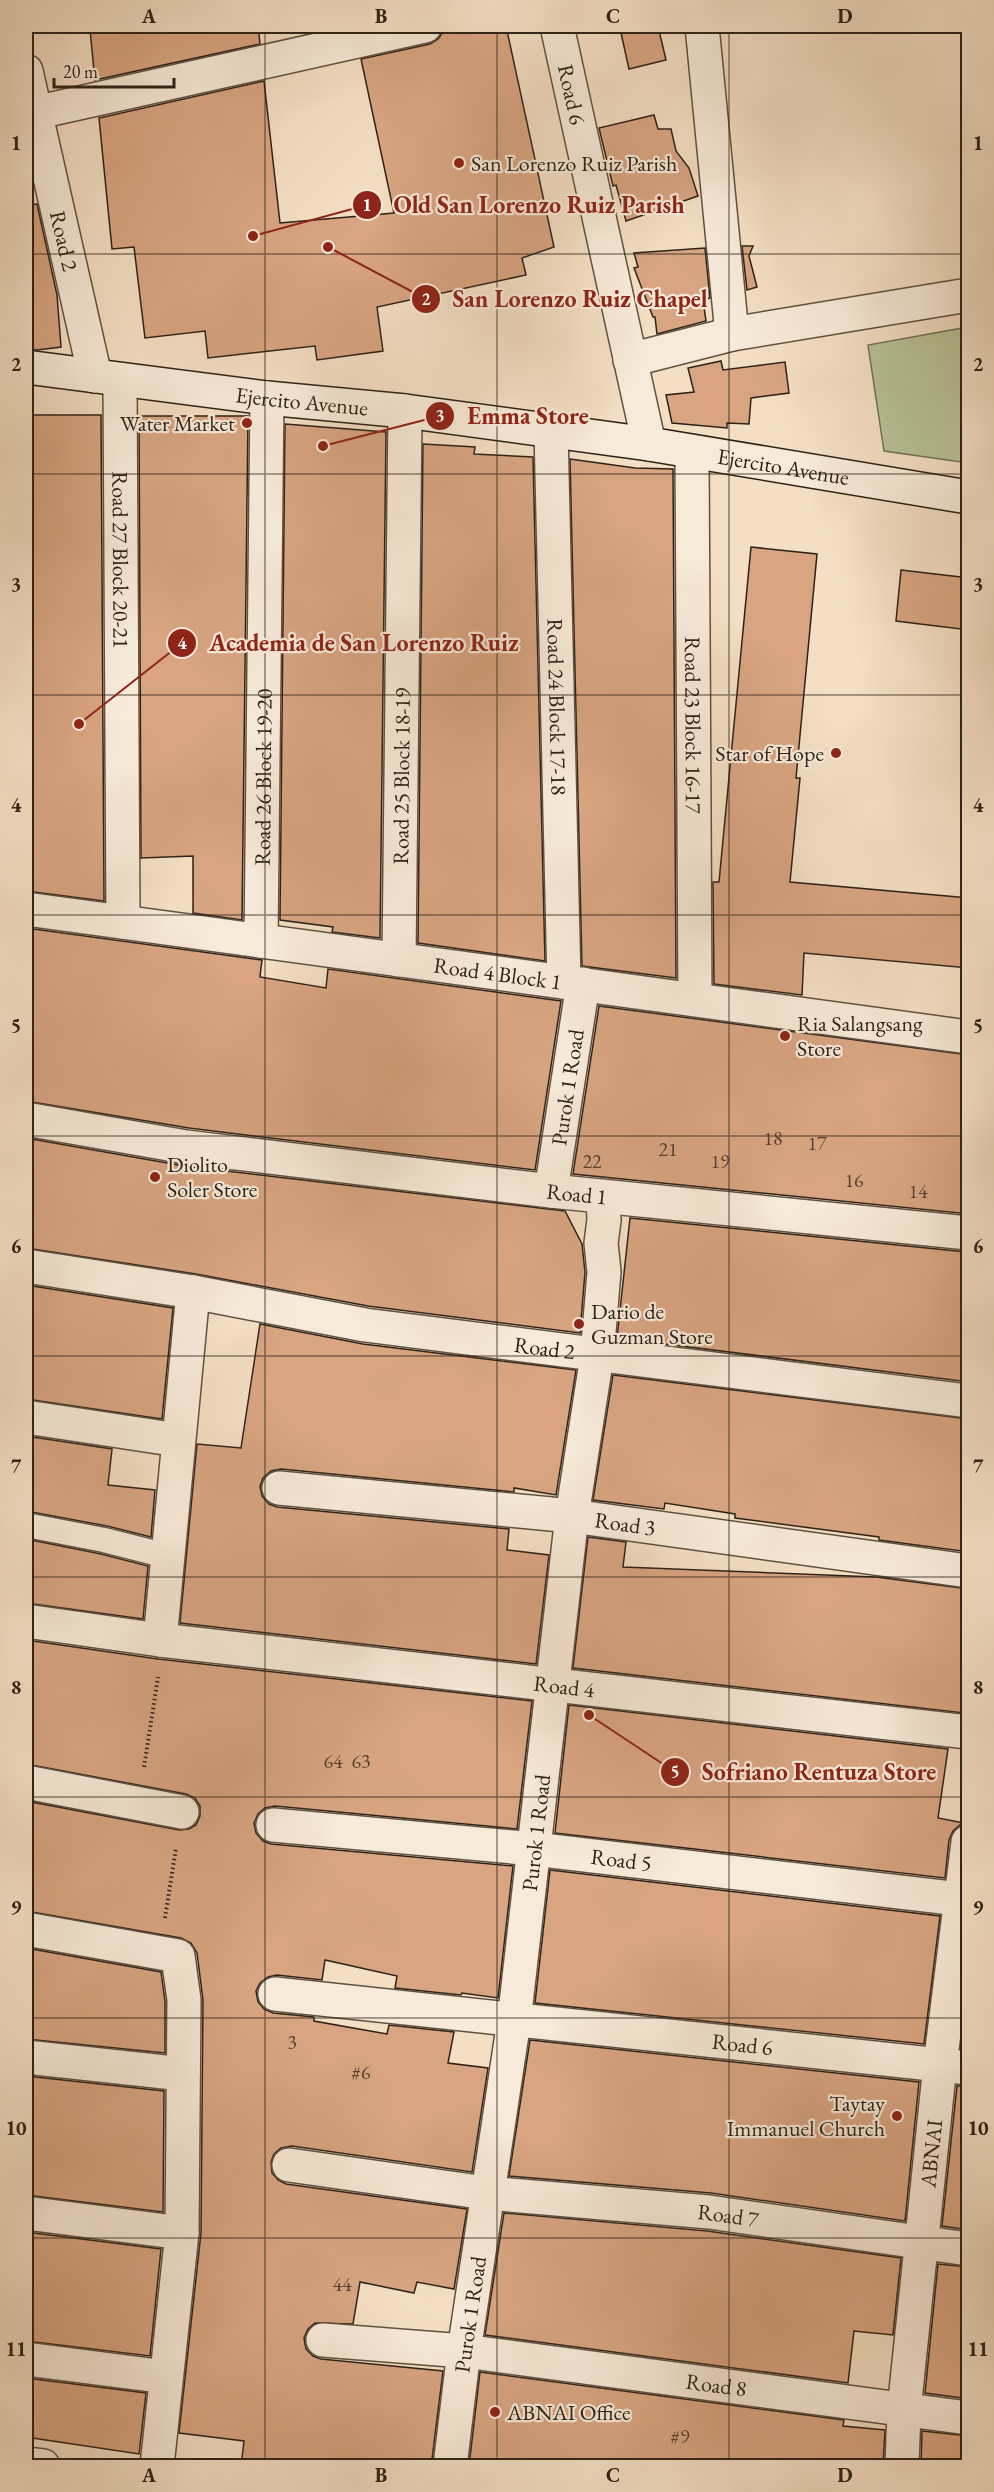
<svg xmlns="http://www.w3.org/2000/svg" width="994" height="2492" viewBox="0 0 994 2492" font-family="'EB Garamond',serif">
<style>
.green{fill:#b8c297;stroke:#737257;stroke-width:1.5}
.building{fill:#d8a482;stroke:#2e2217;stroke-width:1.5}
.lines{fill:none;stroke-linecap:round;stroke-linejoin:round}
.lane-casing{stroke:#605142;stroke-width:27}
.street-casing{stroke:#605142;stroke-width:36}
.secondary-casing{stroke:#2e2217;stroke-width:36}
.path{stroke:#2e2217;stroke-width:4;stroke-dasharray:1.5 3;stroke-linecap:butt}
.lane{stroke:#f8ead9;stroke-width:24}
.street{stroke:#f8ead9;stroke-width:33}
.secondary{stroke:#f8ead9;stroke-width:33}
.grid{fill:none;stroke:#2e2217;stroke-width:1.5;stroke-opacity:0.55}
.poi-dot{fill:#8f2418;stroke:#f8ead9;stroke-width:2}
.labels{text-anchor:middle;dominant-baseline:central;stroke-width:4.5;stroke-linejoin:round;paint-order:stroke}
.number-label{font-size:20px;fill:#584232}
.street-label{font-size:22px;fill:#2e2217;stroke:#f8ead9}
.poi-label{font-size:22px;fill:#2e2217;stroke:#f8ead9;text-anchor:start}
.leader{fill:none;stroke:#8f2418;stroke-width:2}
.callout-dot{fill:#8f2418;stroke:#f8ead9;stroke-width:2}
.mark-label{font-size:18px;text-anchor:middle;font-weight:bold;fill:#fff}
.callout-label{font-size:24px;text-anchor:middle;font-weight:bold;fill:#8f2418;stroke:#f8ead9;stroke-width:4.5;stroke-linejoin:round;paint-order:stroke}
.neatline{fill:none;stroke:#2e2217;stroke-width:2}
.grid-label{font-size:20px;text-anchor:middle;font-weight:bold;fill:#2e2217}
</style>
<rect width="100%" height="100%" fill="#f4dfc4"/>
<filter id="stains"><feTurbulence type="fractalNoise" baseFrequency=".00333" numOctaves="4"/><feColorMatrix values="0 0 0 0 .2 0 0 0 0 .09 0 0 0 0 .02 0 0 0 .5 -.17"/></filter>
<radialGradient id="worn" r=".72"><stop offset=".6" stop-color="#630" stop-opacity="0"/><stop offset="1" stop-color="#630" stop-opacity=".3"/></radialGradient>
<path class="green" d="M968,327V463L884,451L868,345Z"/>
<path class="building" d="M112,26H258L260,44L95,80L90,30Z
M443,26H506L554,247L522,258L526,275L377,307L383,351L317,360L315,346L208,358L205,331L145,338L134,247L112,249L99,118L264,81L280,223L394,213L361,59L430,44L438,39L443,32Z
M658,26L666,60L629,69L621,33Z
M654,115L658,129H671L676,151L689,168L698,196L626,221L616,185L613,186L599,128Z
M37,204L57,295L61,347L37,350L26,349V205Z
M742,246H753L749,256L757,287L747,290Z
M705,248L710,298L703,300L706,321L657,334L655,317H653L634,268L638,267L634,253Z
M721,361L723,370L785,362L789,393L751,398L749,424L727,423V428L672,423L666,395L694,392L688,368Z
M26,415H101L104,901L26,891Z
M139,416H248L242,920L193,913V856L141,858Z
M285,424L386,432L380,938L332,932L333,927L280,920Z
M423,444L475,447L474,454L533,457L545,961L418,943Z
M570,459L635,468L673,469L676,978L582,966Z
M751,547L817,554L796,778H800L790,882L969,898V968L804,953L802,995L714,984L713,882H719Z
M901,570L969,578V630L896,621Z
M26,928L262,960L260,977L326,988L328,969L561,1001L535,1170L189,1128L26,1101Z
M599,1006L969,1055V1214L573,1174Z
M26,1138L184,1166L565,1211L582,1244L585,1272L580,1333L368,1306L196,1274L26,1248Z
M630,1218L966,1252L961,1294L969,1295V1382L617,1338Z
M26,1285L173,1308L162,1419L26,1399Z
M260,1324L363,1344L576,1370L556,1495L514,1488V1492L281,1469L271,1471L263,1478L260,1486L262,1496L269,1504L277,1507L509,1529L507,1550L549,1555L536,1664L180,1623L197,1444L241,1448Z
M613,1375L969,1419V1552L879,1540V1537L735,1518V1514L665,1503L664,1509L593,1500Z
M26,1436L112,1449L108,1485L155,1490L151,1537L107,1526L26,1511Z
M588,1537L626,1542L623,1567L876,1577L969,1589V1685L964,1713L573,1668Z
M26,1539L101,1554L148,1566L143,1619L26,1603Z
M26,1640L158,1659L532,1701L517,1829L275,1806L265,1808L258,1814L254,1823L256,1833L263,1841L271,1844L513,1866L498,1998L462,1993L461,1995L395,1988L397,1976L325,1960L322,1980L277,1975L268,1977L260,1983L256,1991L258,2002L264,2009L273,2013L314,2017V2021L387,2034L389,2025L454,2032L448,2063L488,2068L472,2172L292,2146L281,2148L274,2154L271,2162L272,2173L278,2180L286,2184L467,2209L454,2289L417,2282L414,2293L360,2282L353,2324L315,2323L308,2329L304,2338L306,2349L313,2356L321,2359L443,2371L432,2459H427L426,2466H241L244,2441L179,2433L201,2233L203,2000L197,1953L191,1943L181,1938L26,1911V1801L179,1830L189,1829L196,1825L200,1816V1806L195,1798L186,1794L26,1764Z
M569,1705L948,1749L938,1818L969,1824L960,1825L953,1831L949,1840L945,1878L555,1833Z
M550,1870L940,1916L924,2044L535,2003Z
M26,1948L161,1972L165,2001V2053L26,2039Z
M969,1989V2049L961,2048Z
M530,2040L919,2082L905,2221L711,2193L509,2176Z
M26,2076L164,2091L163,2212L26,2195Z
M957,2086H969V2230L942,2226Z
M504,2213L707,2231L901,2258L893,2335L854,2331L848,2383L485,2335Z
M26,2232L161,2249L150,2356L26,2341Z
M938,2264L969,2267V2399L925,2393Z
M480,2372L844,2420L843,2426L885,2430L883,2466H469Z
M26,2378L146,2393L139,2454L26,2437Z
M922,2431L969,2436V2466H921Z"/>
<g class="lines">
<defs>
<path id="lane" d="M26,1525L104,1540L167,1556"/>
<g id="street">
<path id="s1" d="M557,26L649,444"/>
<path d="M702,26L732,334"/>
<path id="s2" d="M26,71L95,376"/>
<path d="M34,113L425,26"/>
<path d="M630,360L732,334L968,295"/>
<path id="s3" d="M120,380L123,922"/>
<path id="s4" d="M551,431L564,982"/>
<path id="s5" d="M692,452L695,999"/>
<path id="s6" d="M26,909L968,1037"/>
<path id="s7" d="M261,941L267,398"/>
<path id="s8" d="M399,960L405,411"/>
<path id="s9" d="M26,1119L186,1147L551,1191L968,1233"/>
<path id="s10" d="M551,1191L583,984"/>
<path id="s11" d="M26,1266L193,1292L365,1325L968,1401"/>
<path d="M26,1417L178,1440"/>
<path id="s12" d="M279,1488L572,1516L968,1571"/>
<path id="s13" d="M26,1621L160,1640L968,1732"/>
<path d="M160,1640L193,1292"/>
<path d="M26,1782L182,1812"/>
<path id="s14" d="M273,1825L534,1849L968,1900"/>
<path d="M26,1929L178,1956L184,2000L182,2233L157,2466"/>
<path id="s15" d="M275,1994L968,2068"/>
<path d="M26,2057L183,2074"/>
<path id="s16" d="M289,2165L486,2193L709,2212L968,2249"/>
<path d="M26,2213L182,2233"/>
<path id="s17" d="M323,2340L464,2351L968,2418"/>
<path d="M26,2359L166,2377"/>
<path d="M26,2464L43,2466"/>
<path id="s18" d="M450,2466L464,2351L514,2021L572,1516L597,1356L604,1272L601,1243L604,1220L603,1197"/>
<path id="s19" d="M902,2466L904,2410L940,2065L968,1842"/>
</g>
<g id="secondary">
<path id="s20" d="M26,367L267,398L405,411L649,444L968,497"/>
</g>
</defs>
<use href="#lane" class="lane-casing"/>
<use href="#street" class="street-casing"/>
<use href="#secondary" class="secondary-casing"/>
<path class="path" d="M144,1767L158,1677
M165,1918L176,1848"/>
<use href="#lane" class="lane"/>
<use href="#street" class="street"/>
<use href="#secondary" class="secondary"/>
</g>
<path class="grid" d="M265,26V2466M497,26V2466M729,26V2466M26,254H968M26,474H968M26,695H968M26,915H968M26,1136H968M26,1356H968M26,1577H968M26,1797H968M26,2018H968M26,2238H968"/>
<g class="poi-dot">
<circle cx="459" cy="163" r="6"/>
<circle cx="247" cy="423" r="6"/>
<circle cx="836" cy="753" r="6"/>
<circle cx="785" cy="1036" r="6"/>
<circle cx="155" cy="1177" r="6"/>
<circle cx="579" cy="1324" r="6"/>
<circle cx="897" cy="2116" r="6"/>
<circle cx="495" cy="2412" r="6"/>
</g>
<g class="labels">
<g class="number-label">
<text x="773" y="1138">18</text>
<text x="817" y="1143">17</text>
<text x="668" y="1149">21</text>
<text x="592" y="1161">22</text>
<text x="720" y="1161">19</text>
<text x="854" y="1180">16</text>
<text x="918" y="1191">14</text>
<text x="333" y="1761">64</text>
<text x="361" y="1761">63</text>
<text x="292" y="2042">3</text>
<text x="361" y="2072">#6</text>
<text x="342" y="2284">44</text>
<text x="680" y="2436">#9</text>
</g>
<g class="street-label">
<text stroke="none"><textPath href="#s1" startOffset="70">Road 6</textPath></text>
<text stroke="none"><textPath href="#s2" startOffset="174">Road 2</textPath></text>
<text stroke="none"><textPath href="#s20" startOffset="278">Ejercito Avenue</textPath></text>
<text stroke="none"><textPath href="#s20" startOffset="764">Ejercito Avenue</textPath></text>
<text stroke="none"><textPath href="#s3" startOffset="180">Road 27 Block 20-21</textPath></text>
<text stroke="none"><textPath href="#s4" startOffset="276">Road 24 Block 17-18</textPath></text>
<text stroke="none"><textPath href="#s5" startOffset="273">Road 23 Block 16-17</textPath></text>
<text stroke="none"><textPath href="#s8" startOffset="184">Road 25 Block 18-19</textPath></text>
<text stroke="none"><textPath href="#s7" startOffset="164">Road 26 Block 19-20</textPath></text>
<text stroke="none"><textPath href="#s6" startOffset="476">Road 4 Block 1</textPath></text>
<text stroke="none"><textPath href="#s10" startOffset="105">Purok 1 Road</textPath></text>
<text stroke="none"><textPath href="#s9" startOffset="556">Road 1</textPath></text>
<text stroke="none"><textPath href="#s11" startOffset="525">Road 2</textPath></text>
<text stroke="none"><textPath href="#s12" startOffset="348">Road 3</textPath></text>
<text stroke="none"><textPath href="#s13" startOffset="542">Road 4</textPath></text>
<text stroke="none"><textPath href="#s18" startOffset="639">Purok 1 Road</textPath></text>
<text stroke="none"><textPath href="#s14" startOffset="350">Road 5</textPath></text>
<text stroke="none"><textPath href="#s15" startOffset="470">Road 6</textPath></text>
<text stroke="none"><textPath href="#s19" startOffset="314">ABNAI</textPath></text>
<text stroke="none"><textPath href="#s16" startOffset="442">Road 7</textPath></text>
<text stroke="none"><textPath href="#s18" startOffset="153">Purok 1 Road</textPath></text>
<text stroke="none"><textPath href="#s17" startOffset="396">Road 8</textPath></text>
</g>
<g class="poi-label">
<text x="471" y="163">San Lorenzo Ruiz Parish</text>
<text x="235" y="423" text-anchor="end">Water Market</text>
<text x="824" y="753" text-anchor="end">Star of Hope</text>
<text x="797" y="1023">Ria Salangsang<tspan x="797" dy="25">Store</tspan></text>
<text x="167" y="1164">Diolito<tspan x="167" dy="25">Soler Store</tspan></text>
<text x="591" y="1311">Dario de<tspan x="591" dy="25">Guzman Store</tspan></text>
<text x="885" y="2103" text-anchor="end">Taytay<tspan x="885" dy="25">Immanuel Church</tspan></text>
<text x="507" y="2412">ABNAI Office</text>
</g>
</g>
<path class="leader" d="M253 236L367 205M328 247L426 299M323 446L440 416M79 724L182 643M589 1715L675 1772"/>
<g class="callout-dot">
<circle cx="253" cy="236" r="6"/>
<circle cx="328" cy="247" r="6"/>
<circle cx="323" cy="446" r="6"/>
<circle cx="79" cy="724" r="6"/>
<circle cx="589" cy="1715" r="6"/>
<circle cx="367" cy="205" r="15"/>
<circle cx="426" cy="299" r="15"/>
<circle cx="440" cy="416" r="15"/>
<circle cx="182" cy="643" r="15"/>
<circle cx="675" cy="1772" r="15"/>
</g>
<g class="mark-label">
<text x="367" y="211">1</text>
<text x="426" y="305">2</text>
<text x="440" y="422">3</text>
<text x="182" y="649">4</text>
<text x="675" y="1778">5</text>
</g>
<g class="callout-label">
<text x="539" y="213">Old San Lorenzo Ruiz Parish</text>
<text x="580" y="307">San Lorenzo Ruiz Chapel</text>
<text x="528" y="424">Emma Store</text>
<text x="364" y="651">Academia de San Lorenzo Ruiz</text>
<text x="819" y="1780">Sofriano Rentuza Store</text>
</g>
<rect width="994" height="2492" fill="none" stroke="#f4dfc4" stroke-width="66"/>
<path d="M54 78v9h120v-9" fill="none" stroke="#2e2217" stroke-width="3"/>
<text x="63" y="78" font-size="18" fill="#2e2217" stroke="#f8ead9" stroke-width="4.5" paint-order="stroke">20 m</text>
<rect x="33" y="33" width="928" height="2426" class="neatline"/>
<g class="grid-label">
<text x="149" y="23">A</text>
<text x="381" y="23">B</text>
<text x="613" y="23">C</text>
<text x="845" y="23">D</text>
<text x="16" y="150">1</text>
<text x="978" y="150">1</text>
<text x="16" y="371">2</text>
<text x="978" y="371">2</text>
<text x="16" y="591">3</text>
<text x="978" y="591">3</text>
<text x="16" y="812">4</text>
<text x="978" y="812">4</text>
<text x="16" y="1032">5</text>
<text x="978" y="1032">5</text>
<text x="16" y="1253">6</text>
<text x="978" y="1253">6</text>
<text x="16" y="1473">7</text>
<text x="978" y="1473">7</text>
<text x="16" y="1694">8</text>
<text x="978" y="1694">8</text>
<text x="16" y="1914">9</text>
<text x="978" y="1914">9</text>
<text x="16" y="2135">10</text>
<text x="978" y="2135">10</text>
<text x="16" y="2356">11</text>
<text x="978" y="2356">11</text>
<text x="149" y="2482">A</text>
<text x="381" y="2482">B</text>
<text x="613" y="2482">C</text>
<text x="845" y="2482">D</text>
</g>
<rect width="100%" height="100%" filter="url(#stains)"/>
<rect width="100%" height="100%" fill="url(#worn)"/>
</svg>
